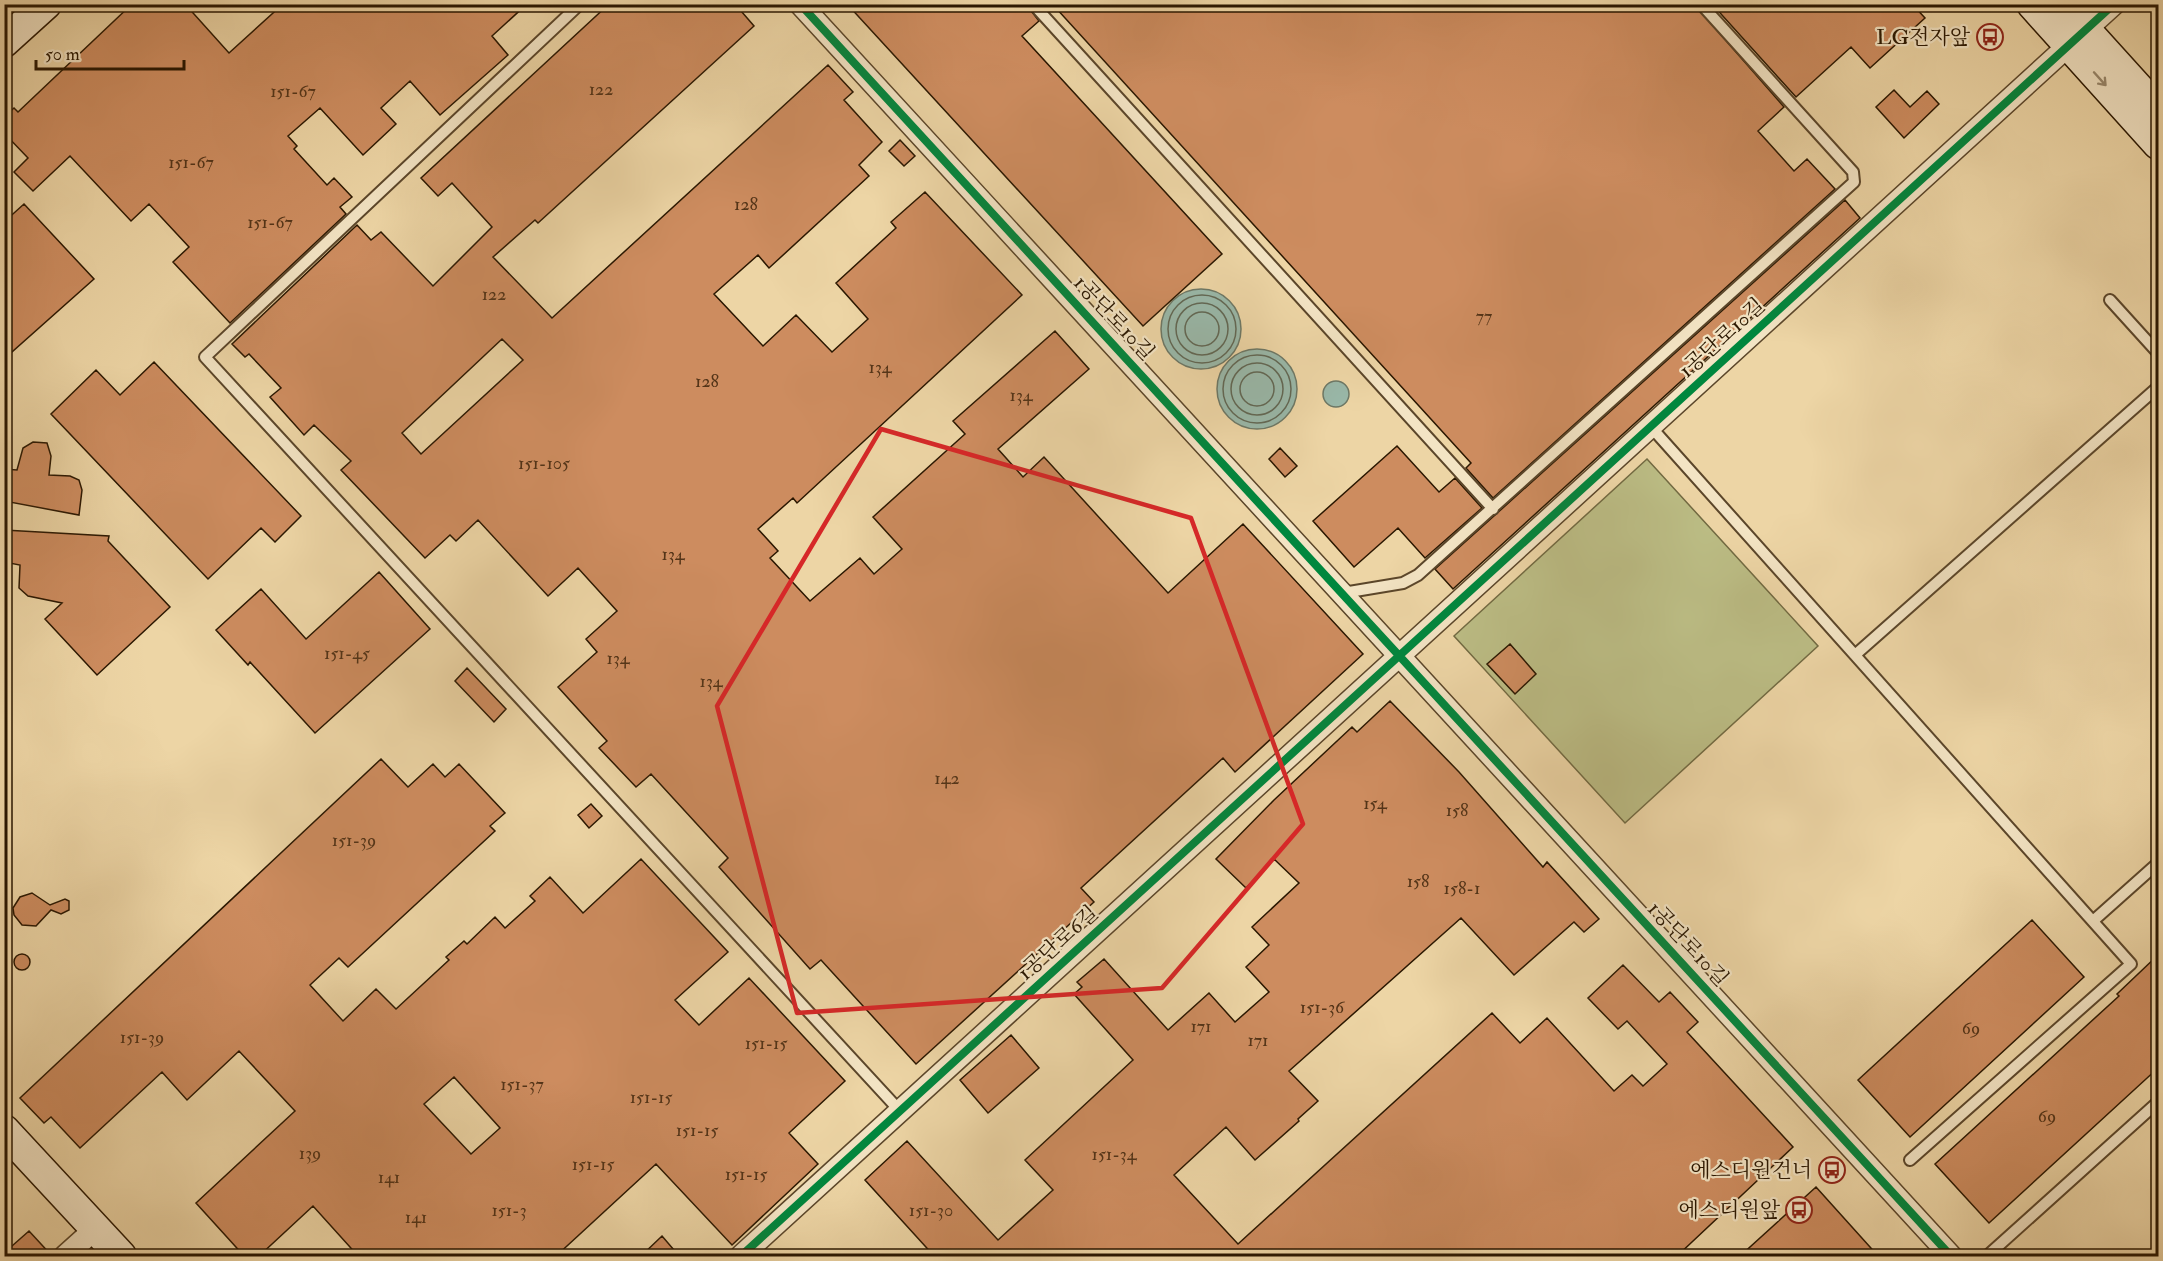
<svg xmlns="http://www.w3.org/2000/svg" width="2163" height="1261" viewBox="0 0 2163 1261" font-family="'IM FELL Double Pica','Noto Serif KR',serif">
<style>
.green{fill:#bbbc84;stroke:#726a42;stroke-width:1.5}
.water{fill:#99b8a9;stroke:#6d7866;stroke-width:1.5}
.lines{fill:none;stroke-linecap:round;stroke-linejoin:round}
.shore{stroke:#626855;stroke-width:1.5}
.building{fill:#cd8c5f;stroke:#2a1701;stroke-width:1.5;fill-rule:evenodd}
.lane-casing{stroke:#5b462a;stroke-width:14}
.street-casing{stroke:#5b462a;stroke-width:24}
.secondary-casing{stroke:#2a1701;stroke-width:33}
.lane{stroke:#f3e4c4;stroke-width:10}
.street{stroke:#f3e4c4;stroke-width:21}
.secondary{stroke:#f3e4c4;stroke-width:30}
.cycleway-casing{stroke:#f3e4c4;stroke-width:11}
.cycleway{stroke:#00873e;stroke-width:8}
.oneway{stroke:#99886c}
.marked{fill:none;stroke:#d62828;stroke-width:4.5;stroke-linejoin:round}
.labels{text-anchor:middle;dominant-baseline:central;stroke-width:4.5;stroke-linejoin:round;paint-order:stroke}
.number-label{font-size:18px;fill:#533418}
.poi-label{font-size:21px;fill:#2a1701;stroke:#f3e4c4;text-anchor:end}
.street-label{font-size:21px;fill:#2a1701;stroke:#f3e4c4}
</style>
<rect width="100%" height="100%" fill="#edd5a5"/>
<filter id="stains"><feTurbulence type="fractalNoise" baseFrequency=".00333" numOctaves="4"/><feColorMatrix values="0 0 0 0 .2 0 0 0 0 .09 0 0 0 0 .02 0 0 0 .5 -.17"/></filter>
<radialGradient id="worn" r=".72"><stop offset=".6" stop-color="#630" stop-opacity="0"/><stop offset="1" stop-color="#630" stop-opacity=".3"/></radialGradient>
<path class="green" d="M1647,459L1818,646L1625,823L1454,636Z"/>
<path class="water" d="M1161 329a40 40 0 1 1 80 0a40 40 0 1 1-80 0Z
M1217 389a40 40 0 1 1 80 0a40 40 0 1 1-80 0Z
M1323 394a13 13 0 1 1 26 0a13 13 0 1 1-26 0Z"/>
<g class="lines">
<path class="shore" d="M1168 329a34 34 0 1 1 68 0a34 34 0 1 1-68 0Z
M1176 329a26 26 0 1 1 52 0a26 26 0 1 1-52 0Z
M1185 329a17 17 0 1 1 34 0a17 17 0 1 1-34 0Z
M1223 389a34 34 0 1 1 68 0a34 34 0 1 1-68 0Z
M1231 389a26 26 0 1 1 52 0a26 26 0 1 1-52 0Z
M1240 389a17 17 0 1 1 34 0a17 17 0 1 1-34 0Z"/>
</g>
<path class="building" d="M132,4H185L229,53L283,4H527L492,36L508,55L440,115L410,81L381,108L396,124L363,155L320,108L288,136L297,146L294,149L327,185L334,178L352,197L340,207L346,214L230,323L173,262L189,247L149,204L131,221L70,156L33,191L14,172L28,158L4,133V117L14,108L18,112Z
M609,4H735L754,26L538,223L535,220L493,257L552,318L828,65L853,92L844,100L882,142L859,165L869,176L769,268L758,255L714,294L763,346L796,315L832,352L868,319L836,283L896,228L891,222L925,192L1022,295L797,503L793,498L758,529L778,551L770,558L810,601L860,558L874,574L902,549L873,517L965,434L953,421L1055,331L1089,369L998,449L1023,477L1044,457L1168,593L1243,524L1363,654L1235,772L1223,758L1081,888L1094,902L916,1064L821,960L810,969L719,867L728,858L651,774L636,787L599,748L607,741L558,687L597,652L586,639L617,611L578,568L548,596L478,520L456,541L450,535L425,558L341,470L351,461L314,425L304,435L270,397L281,388L249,354L245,357L232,344L357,225L371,240L381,232L433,286L492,227L452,183L438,196L421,178ZM502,339L523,360L421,454L402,433Z
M847,4H1026L1039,21L1022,36L1222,254L1143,326Z
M1044,4H1694L1784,107L1758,131L1794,171L1807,159L1835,189L1493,498L1466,468L1471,463L1055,7L1050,11Z
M1712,4H1912L1925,18L1870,68L1851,47L1796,97Z
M1894,90L1910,107L1927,91L1939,104L1904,138L1876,107Z
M900,140L915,156L904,166L889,151Z
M1845,200L1860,218L1453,589L1435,569Z
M24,204L94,279L4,359V222Z
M154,362L301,516L275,542L261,528L208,579L51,414L96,370L120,395Z
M33,442L47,443L51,456L49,475L70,476L79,480L82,490L79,515L4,501V469L17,470L23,448Z
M1397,446L1439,492L1455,478L1482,508L1425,558L1398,528L1354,567L1313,521Z
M1280,448L1297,466L1285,477L1269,459Z
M4,530L109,536L108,541L170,607L97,675L45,619L62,603L28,596L19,588L20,565L4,562Z
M379,572L430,629L315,733L250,662L248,665L216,630L261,589L306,639Z
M1510,644L1536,674L1515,694L1487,664Z
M467,668L506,709L494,722L455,681Z
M1390,701L1459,772L1543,867L1547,862L1599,919L1584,932L1574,922L1514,975L1461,918L1289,1071L1318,1101L1298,1119L1299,1121L1255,1160L1226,1127L1174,1175L1238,1244L1492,1013L1520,1043L1547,1018L1614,1091L1632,1075L1643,1086L1667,1064L1627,1021L1618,1029L1588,998L1623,965L1659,1002L1670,992L1698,1022L1687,1032L1793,1147L1676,1257H935L865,1180L907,1141L998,1240L1053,1190L1025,1160L1133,1060L1074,994L1082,987L1077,982L1104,959L1168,1030L1209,993L1235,1022L1269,992L1246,967L1269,945L1252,927L1299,883L1274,859L1246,888L1216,859L1274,800L1352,727L1357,732Z
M381,759L408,787L433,764L445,777L459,764L505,813L490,826L495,831L348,967L339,958L310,985L343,1021L376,989L396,1009L449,960L446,957L464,941L467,944L495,917L505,928L535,901L530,896L550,877L583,913L641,859L728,952L675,1000L699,1025L749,978L845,1081L789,1133L818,1164L732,1245L656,1164L555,1257H359L313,1206L258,1257H245L196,1203L295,1111L239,1051L187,1100L162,1072L80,1148L51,1117L44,1123L20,1098ZM454,1077L500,1128L471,1154L424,1104Z
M591,804L602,816L589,828L578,815Z
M32,893L50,905L65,899L69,901V910L61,914L51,910L36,926L22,925L14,915L13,908L20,897Z
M2032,920L2084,977L1910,1137L1858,1080Z
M14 962a8 8 0 1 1 16 0a8 8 0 1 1-16 0Z
M2158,955V1068L1989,1223L1935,1164L2119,996L2117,994Z
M1011,1035L1039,1068L988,1113L960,1080Z
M1816,1187L1879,1257H1739Z
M29,1231L53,1257H4V1253Z
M662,1236L680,1257H640Z"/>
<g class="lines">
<defs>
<path id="lane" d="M580,4L205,357L900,1111
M1033,4L1493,509
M2110,300L2158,353
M1651,427L2131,964L1910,1160
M1343,593L1403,583L1418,575L1854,182L1853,172L1701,4
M1855,655L2158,387
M2093,921L2158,863
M1987,1256L2158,1102"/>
<path id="street" d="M800,4L1951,1256
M65,1256L95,1229
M741,1256L2114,4"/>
<path id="secondary" d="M2032,4L2158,144
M2062,4L2158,110
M4,42L46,4
M4,1130L121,1256"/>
</defs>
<use href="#lane" class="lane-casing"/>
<use href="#street" class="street-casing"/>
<use href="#secondary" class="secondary-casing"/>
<use href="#lane" class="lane"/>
<use href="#street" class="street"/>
<use href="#secondary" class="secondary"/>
<defs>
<path id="cycleway" d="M800,4L1951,1256
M741,1256L2114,4"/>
</defs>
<use href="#cycleway" class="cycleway-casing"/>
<use href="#cycleway" class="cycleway"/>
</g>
<defs><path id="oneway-shaft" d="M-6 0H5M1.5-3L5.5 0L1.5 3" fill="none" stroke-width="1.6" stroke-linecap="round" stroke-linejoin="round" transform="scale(1.5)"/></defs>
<use class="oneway" href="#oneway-shaft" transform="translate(2100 79) rotate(48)"/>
<path class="marked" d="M881,429L1191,518L1303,824L1162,988L797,1013L717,706Z"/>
<defs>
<symbol id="bus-ring" viewBox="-11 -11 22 22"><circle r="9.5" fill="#f3e4c4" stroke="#8f2418" stroke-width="1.5"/><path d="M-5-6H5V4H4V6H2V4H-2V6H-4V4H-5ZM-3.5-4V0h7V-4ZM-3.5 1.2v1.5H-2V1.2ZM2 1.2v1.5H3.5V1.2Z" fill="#8f2418"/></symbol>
</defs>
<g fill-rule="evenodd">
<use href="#bus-ring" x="1975" y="22" width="30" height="30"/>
<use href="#bus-ring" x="1817" y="1155" width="30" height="30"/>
<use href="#bus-ring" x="1784" y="1195" width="30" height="30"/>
</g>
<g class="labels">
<g class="number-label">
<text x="601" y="89">122</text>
<text x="293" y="91">151-67</text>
<text x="191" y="162">151-67</text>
<text x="746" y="204">128</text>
<text x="270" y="222">151-67</text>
<text x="494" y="294">122</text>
<text x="1484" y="316">77</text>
<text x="880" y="367">134</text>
<text x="707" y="381">128</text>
<text x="1021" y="395">134</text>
<text x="544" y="463">151-105</text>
<text x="673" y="554">134</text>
<text x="347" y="653">151-45</text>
<text x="618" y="658">134</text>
<text x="711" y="681">134</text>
<text x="947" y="778">142</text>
<text x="1375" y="803">154</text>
<text x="1457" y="810">158</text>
<text x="354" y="840">151-39</text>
<text x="1418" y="881">158</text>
<text x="1462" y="888">158-1</text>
<text x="1322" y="1007">151-36</text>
<text x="1201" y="1026">171</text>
<text x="1971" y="1028">69</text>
<text x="142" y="1037">151-39</text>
<text x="1258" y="1040">171</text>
<text x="766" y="1043">151-15</text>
<text x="522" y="1084">151-37</text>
<text x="651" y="1097">151-15</text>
<text x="2047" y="1116">69</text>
<text x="697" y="1130">151-15</text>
<text x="310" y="1153">139</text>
<text x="1114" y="1154">151-34</text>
<text x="593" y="1164">151-15</text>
<text x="746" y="1174">151-15</text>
<text x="389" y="1177">141</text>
<text x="509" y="1210">151-3</text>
<text x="931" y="1210">151-30</text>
<text x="416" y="1217">141</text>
</g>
<g class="poi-label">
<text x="1970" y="37">LG전자앞</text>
<text x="1812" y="1170">에스디원건너</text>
<text x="1780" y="1210">에스디원앞</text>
</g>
<g class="street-label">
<text transform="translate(1114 318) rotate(47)">1공단로10길</text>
<text transform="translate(1722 338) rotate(-42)">1공단로10길</text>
<text transform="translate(1058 943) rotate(-42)">1공단로6길</text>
<text transform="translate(1688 944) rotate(47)">1공단로10길</text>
</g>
</g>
<rect width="2163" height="1261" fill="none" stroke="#edd5a5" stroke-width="24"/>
<rect x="6" y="6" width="2151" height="1249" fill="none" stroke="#2a1701" stroke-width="3"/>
<rect x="12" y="12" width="2139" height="1237" fill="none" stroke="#2a1701" stroke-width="1.5"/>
<path d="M36 60v9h148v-9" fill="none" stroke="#2a1701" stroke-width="3"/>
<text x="45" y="60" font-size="18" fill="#2a1701" stroke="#f3e4c4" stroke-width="4.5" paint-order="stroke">50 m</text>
<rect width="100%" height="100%" filter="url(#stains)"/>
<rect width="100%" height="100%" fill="url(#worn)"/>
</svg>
